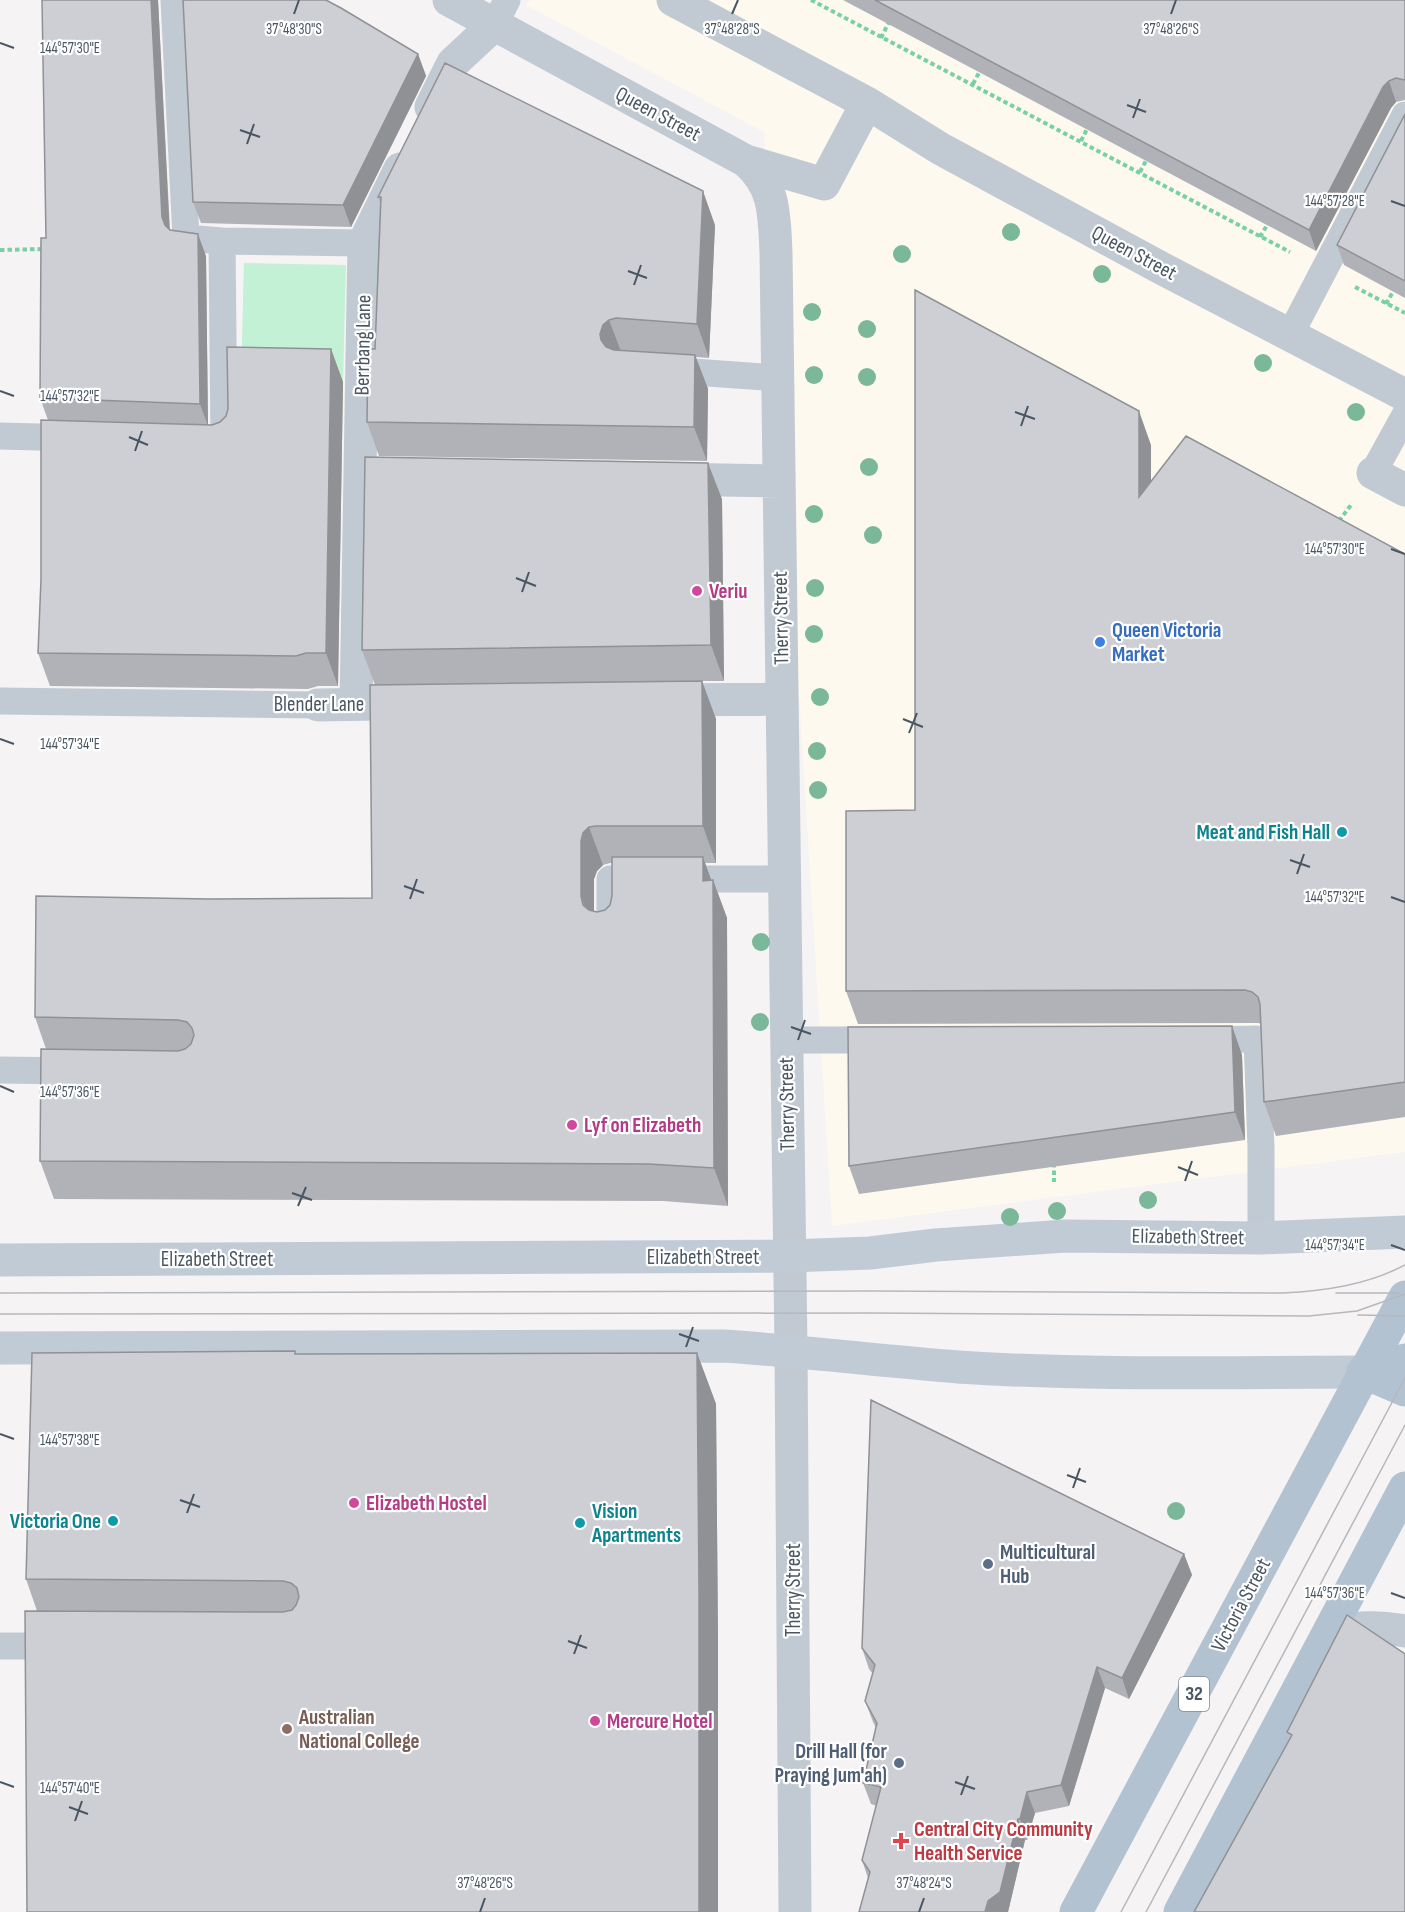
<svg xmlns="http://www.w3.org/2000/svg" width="1405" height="1912" viewBox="0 0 1405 1912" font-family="'Sofia Sans Condensed',sans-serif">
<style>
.commercial{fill:#fdf9ef}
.green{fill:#c3f1d5}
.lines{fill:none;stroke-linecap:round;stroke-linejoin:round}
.path{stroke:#7ad0a6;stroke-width:4;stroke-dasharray:4.5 3;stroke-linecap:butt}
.lane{stroke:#c1cad2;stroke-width:27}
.street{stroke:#c1cad2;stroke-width:33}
.secondary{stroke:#c1cbd6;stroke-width:33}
.primary{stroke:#b3c2d1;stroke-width:33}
.tram{stroke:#b5b8bd;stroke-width:1.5}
.tree{fill:#7bb799}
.wall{fill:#b0b2b7;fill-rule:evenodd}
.shaded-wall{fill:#909195}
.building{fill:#cdcfd5;stroke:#909195;stroke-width:1.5}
.ticks{fill:none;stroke:#4a5661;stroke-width:2}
.hotel-dot{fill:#d1479c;stroke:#fff;stroke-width:2}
.shop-dot{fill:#3f7fe0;stroke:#fff;stroke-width:2}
.culture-dot{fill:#0f9aa8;stroke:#fff;stroke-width:2}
.service-dot{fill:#5c6f8a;stroke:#fff;stroke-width:2}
.education-dot{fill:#8d6e63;stroke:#fff;stroke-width:2}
.health-dot{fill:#e0444e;stroke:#fff;stroke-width:2}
.labels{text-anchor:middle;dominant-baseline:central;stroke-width:4.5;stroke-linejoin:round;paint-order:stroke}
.shield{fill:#fff;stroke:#808990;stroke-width:1.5}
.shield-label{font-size:20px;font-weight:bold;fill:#4a5661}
.street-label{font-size:21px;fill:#4a5661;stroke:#fff}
.hotel-label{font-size:21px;font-weight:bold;fill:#b23c85;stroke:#fff;text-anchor:start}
.shop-label{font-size:21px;font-weight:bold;fill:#366cbe;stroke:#fff;text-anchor:start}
.culture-label{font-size:21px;font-weight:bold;fill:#0d838f;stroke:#fff;text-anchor:end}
.service-label{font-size:21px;font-weight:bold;fill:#4e5e75;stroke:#fff;text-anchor:start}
.education-label{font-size:21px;font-weight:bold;fill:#785e54;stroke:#fff;text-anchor:start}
.health-label{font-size:21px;font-weight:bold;fill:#be3a42;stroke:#fff;text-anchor:start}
.ticks-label{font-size:15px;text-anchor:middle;fill:#4a5661;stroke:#fff;stroke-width:4.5;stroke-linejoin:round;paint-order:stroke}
</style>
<rect width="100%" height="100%" fill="#f5f3f3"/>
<path class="commercial" d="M529,0H1405V1152L832,1226L764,132L526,5Z"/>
<path class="green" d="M244,263L346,265L343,382L241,380Z"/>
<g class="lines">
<path class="path" d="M811,0L1290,252
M881,38L890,20
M973,84L981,69
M1081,141L1089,125
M1140,172L1148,157
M1260,237L1269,222
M0,250L44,249
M1355,287L1405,313
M1386,304L1395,288
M1339,521L1351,505
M1054,1163V1182"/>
<path class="lane" d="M174,0L186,238L222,241L364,243
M495,24L507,0
M1290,335L1405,115
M665,370L778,378
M0,436L77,438
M211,442H224L222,241
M1373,473L1405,415
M0,701L318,705
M610,934V879H785
M787,1040H885
M1199,1040L1257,1039L1261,1148V1238
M0,1070L77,1071
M0,1646H62"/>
<path class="street" d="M449,0L746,161L824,184L867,103
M673,0L867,103L941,149L1163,269L1405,395
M431,107L453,63L495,24
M746,161C776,187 774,216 776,252L791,1350L795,1912
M1373,473L1405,490
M670,479L779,481
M664,700L782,699
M356,704L364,243L400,169
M318,705L378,704
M1324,1643C1348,1624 1376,1626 1405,1631"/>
<path class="secondary" d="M0,1260L790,1256L870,1253L936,1245L1065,1236L1261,1238L1405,1232
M0,1348L723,1346C801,1351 880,1361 958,1367C1093,1376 1229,1372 1363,1372"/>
<path class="primary" d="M1363,1372L1405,1390
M1363,1372L1405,1360
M1076,1912L1405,1297
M1180,1912L1405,1488"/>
<path class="tram" d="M0,1293L870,1291L1282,1293C1325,1291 1367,1285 1405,1265
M1336,1293H1399
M0,1314L871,1313L1309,1316L1357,1311L1405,1294
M1358,1315L1405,1316
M1121,1912L1405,1378
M1146,1912L1405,1425"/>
</g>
<g class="tree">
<circle cx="1011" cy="232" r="9"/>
<circle cx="902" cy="254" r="9"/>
<circle cx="1102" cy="274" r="9"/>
<circle cx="812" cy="312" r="9"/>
<circle cx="867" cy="329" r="9"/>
<circle cx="1263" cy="363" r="9"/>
<circle cx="814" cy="375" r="9"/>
<circle cx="867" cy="377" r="9"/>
<circle cx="1356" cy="412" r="9"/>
<circle cx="869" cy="467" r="9"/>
<circle cx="814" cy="514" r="9"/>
<circle cx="873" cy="535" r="9"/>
<circle cx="815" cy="588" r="9"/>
<circle cx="814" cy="634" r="9"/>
<circle cx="820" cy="697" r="9"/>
<circle cx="817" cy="751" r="9"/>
<circle cx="818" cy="790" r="9"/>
<circle cx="761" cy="942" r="9"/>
<circle cx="760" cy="1022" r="9"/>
<circle cx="1148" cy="1200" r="9"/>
<circle cx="1057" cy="1211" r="9"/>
<circle cx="1010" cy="1217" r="9"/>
<circle cx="1176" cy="1511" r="9"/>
</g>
<path class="wall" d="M42,0H158L170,229L206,256L208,425H212L220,422L331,349L343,382L338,686H318L308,689L50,686L38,653L48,420L40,398L46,238Z
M843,0H1405V100L1396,102L1391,108L1316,251Z
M418,54L426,76L351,227L201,223L193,202Z
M1405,114V298L1344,265L1337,245Z
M378,197L715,225L709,358L696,357L708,389L707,461L379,456L367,422L375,349L380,202Z
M1151,445V481L1405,554V1117L1276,1136L1264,1102L1261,1024L1258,1023L858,1024L846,991L915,810Z
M722,499L724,681H702L716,719V863H705L711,881L713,880L727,918L728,1206L663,1201L54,1199L40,1161L46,1049L35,1017L209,899L372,898L375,685L362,650ZM610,863H612V896L610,905L605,910L597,912L594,911V879L597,871L603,865Z
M1232,1026L1242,1055L1245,1140L859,1194L849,1166Z
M697,1353L716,1404L718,1641L37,1611L26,1579L296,1354Z
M1184,1554L1192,1575L1129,1699L1105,1688L1069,1806L1035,1813L1027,1840H1025L1008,1912H859L868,1878L862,1860L877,1806L871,1804L863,1783L876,1728L873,1722L865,1701L873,1674L869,1669L862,1648Z"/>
<path class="shaded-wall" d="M151,0H158L170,239L162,217Z
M418,54L426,76L351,227L343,205Z
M1389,81L1396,102L1391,108L1316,251L1309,230L1383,87Z
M703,191L715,225L709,358L697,324Z
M198,234L206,256L208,426L200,404Z
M609,320L622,354L615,359L601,340L600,334L603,325Z
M331,349L343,382L338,686L326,653Z
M695,355L708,389L707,461L694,427Z
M1139,411L1151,445V530L1139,497Z
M708,463L722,499L724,681L711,645Z
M702,681L716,719V863L703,826Z
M589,827L603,865L597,871L594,879V934L597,942L581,896V841L583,833Z
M703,857L713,885V880L727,918L728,1206L714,1168L703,881Z
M1232,1026L1242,1055L1245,1140L1235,1112Z
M697,1353L716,1404L718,1641V1912H699Z
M1184,1554L1192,1575L1129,1699L1122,1678Z
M1097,1667L1105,1688L1069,1806L1061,1785Z
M1027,1792L1035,1813L1027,1840L1020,1819Z
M1018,1819L1025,1840L1008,1912H985Z"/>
<path class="building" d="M42,0H151L162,217L165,225L170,230L198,234L200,404L40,398L41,238H46Z
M183,0H326L341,8L418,54L343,205L193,202Z
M875,0H1405V80L1396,78L1389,81L1383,87L1309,230Z
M445,63L703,191L697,324L616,318L609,320L603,325L600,334L601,340L606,347L614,350L695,355L694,427L367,422L368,349H375L381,197H378Z
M1405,114V281L1337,245Z
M915,290L1139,411V497L1186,436L1405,554V1082L1264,1102L1260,1004L1258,997L1252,992L1245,990L846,991V811L915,810Z
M227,347L331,349L326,653H306L296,656L38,653L41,579V420L212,425L220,422L226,416L228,409Z
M365,457L708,463L711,645L362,650Z
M702,681L703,826H596L589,827L583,833L581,841V896L583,905L589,910L597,912L605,910L610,905L612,896V857H703V881L713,880L714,1168L649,1164L40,1161L41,1049L178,1051L185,1049L191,1044L194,1035L192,1028L187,1022L178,1020L35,1017L36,896L209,899L372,898L370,685Z
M1232,1026L1235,1112L849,1166L848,1027Z
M295,1351V1354L697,1353L699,1590V1912H27L25,1611L283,1612L292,1610L296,1605L299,1597L297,1588L291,1583L283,1581L26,1579L32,1353Z
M871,1400L1184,1554L1122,1678L1097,1667L1061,1785L1027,1792L1020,1819H1018L1000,1892L988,1901L985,1912H859L870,1872L862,1860L881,1787L863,1783L877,1723L865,1701L875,1665L862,1648Z
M1347,1615L1405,1654V1912H1194L1292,1735L1287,1732Z"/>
<path class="ticks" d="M294,14L299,0M732,14L738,0M1171,14L1176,0M0,43L14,48M1127,105L1146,112M1133,118L1140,99M240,130L260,137M247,144L254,124M1391,201L1405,206M628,271L647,278M634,285L641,265M0,391L14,396M1015,412L1035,419M1021,426L1028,406M129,437L148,445M135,451L142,431M1391,549L1405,554M516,578L536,586M522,592L529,572M903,719L923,727M909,733L917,713M0,739L14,744M1290,860L1310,867M1297,874L1304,854M404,886L424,893M1391,897L1405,902M410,899L417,879M791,1027L811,1034M798,1040L805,1020M0,1086L14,1092M1178,1167L1198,1175M1185,1181L1192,1161M292,1193L312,1200M298,1206L306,1187M1391,1245L1405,1250M679,1334L699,1341M686,1347L693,1327M0,1434L14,1439M1067,1475L1086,1482M1073,1488L1080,1468M180,1500L200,1507M187,1513L194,1494M1391,1593L1405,1598M568,1641L587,1648M574,1654L581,1635M0,1782L14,1787M955,1782L975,1789M961,1795L968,1776M69,1807L88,1814M75,1821L82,1801M480,1912L485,1898M919,1912L924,1898"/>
<g class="hotel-dot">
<circle cx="697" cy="591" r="6"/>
<circle cx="572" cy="1125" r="6"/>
<circle cx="354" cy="1503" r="6"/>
<circle cx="595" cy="1721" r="6"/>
</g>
<circle class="shop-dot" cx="1100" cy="642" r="6"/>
<g class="culture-dot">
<circle cx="1342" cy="832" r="6"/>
<circle cx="113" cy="1521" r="6"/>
<circle cx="580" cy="1523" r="6"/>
</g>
<g class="service-dot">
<circle cx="988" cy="1564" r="6"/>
<circle cx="899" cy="1763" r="6"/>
</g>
<circle class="education-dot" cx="287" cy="1729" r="6"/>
<path class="health-dot" d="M898 1832h6v6h6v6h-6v6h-6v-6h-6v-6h6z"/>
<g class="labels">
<rect class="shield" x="1179" y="1677" width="30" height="34" rx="4.5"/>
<g class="shield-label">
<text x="1194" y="1694">32</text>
</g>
<g class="street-label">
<text transform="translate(658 114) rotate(28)">Queen Street</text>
<text transform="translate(1134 253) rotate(28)">Queen Street</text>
<text transform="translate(363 345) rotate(-89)">Berrbang Lane</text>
<text transform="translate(781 618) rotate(-91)">Therry Street</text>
<text x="319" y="704">Blender Lane</text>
<text transform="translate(787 1104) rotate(-91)">Therry Street</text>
<text transform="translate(1188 1237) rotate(1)">Elizabeth Street</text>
<text x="703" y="1257">Elizabeth Street</text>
<text x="217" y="1259">Elizabeth Street</text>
<text transform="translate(793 1590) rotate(-90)">Therry Street</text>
<text transform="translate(1241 1605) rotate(-62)">Victoria Street</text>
</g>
<g class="hotel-label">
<text x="709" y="591">Veriu</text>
<text x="584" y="1125">Lyf on Elizabeth</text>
<text x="366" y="1503">Elizabeth Hostel</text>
<text x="607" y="1721">Mercure Hotel</text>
</g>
<g class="shop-label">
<text x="1112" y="630">Queen Victoria<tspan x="1112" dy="24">Market</tspan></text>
</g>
<g class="culture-label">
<text x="1330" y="832">Meat and Fish Hall</text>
<text x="592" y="1511" text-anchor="start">Vision<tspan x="592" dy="24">Apartments</tspan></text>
<text x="101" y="1521">Victoria One</text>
</g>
<g class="service-label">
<text x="1000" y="1552">Multicultural<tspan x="1000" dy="24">Hub</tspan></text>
<text x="887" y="1751" text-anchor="end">Drill Hall (for<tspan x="887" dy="24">Praying Jum'ah)</tspan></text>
</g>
<g class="education-label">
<text x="299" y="1717">Australian<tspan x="299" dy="24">National College</tspan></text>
</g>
<g class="health-label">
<text x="914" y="1829">Central City Community<tspan x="914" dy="24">Health Service</tspan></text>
</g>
</g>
<g class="ticks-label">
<text x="294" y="34">37°48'30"S</text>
<text x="732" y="34">37°48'28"S</text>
<text x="1171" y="34">37°48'26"S</text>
<text x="70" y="53">144°57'30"E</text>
<text x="1335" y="206">144°57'28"E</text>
<text x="70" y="401">144°57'32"E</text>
<text x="1335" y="554">144°57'30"E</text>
<text x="70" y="749">144°57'34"E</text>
<text x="1335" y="902">144°57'32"E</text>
<text x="70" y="1097">144°57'36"E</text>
<text x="1335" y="1250">144°57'34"E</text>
<text x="70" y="1445">144°57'38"E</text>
<text x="1335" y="1598">144°57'36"E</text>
<text x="70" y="1793">144°57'40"E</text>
<text x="485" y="1888">37°48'26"S</text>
<text x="924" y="1888">37°48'24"S</text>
</g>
</svg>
